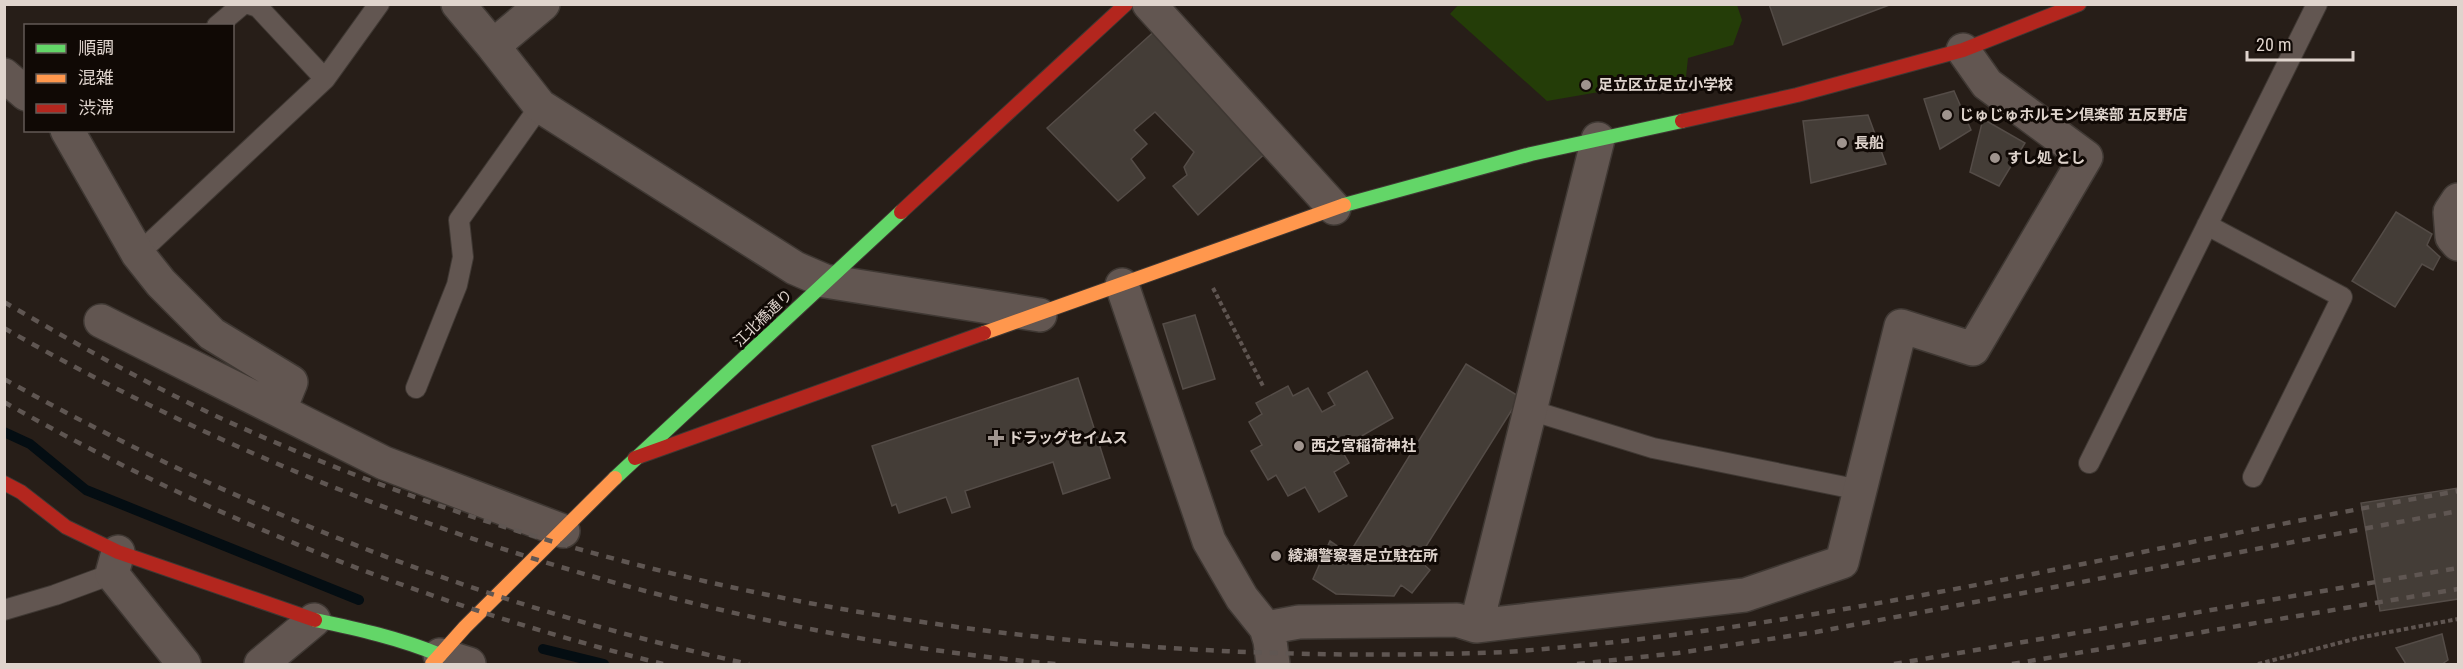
<svg xmlns="http://www.w3.org/2000/svg" width="2463" height="669" viewBox="0 0 2463 669" font-family="'Roboto Condensed','Noto Sans JP',sans-serif">
<style>
.green{fill:#243d08}
.lines{fill:none;stroke-linecap:round;stroke-linejoin:round}
.stream{stroke:#040d12;stroke-width:10}
.building{fill:#443d37;stroke:#544c47;stroke-width:1.5}
.lane-casing{stroke:#3f3833;stroke-width:22}
.street-casing{stroke:#3f3833;stroke-width:36}
.fast-casing{stroke:#3f3833;stroke-width:16}
.slow-casing{stroke:#3f3833;stroke-width:16}
.jam-casing{stroke:#3f3833;stroke-width:16}
.path{stroke:#5f5551;stroke-width:4;stroke-dasharray:4.5 3;stroke-linecap:butt}
.lane{stroke:#625651;stroke-width:20}
.street{stroke:#625651;stroke-width:33}
.fast{stroke:#63d668;stroke-width:14}
.slow{stroke:#ff974d;stroke-width:14}
.jam{stroke:#b3261e;stroke-width:14}
.rail{stroke:#5f5652;stroke-width:4.5;stroke-dasharray:8 8;stroke-linecap:butt}
.poi-dot{fill:#9f948e;stroke:#100905;stroke-width:2}
.labels{text-anchor:middle;dominant-baseline:central;stroke-width:6;stroke-linejoin:round;paint-order:stroke}
.poi-label{font-size:15px;font-weight:bold;fill:#dfd4cd;stroke:#100905;text-anchor:start}
.street-label{font-size:15px;fill:#dfd4cd;stroke:#100905}
</style>
<rect width="100%" height="100%" fill="#271e18"/>
<path class="green" d="M1459,4L1737,5L1742,20L1733,45L1688,58L1686,77L1547,101L1450,14Z"/>
<g class="lines">
<path class="stream" d="M4,432L30,444L86,490L359,600
M543,649L604,664"/>
</g>
<path class="building" d="M1769,4H1892L1783,45Z
M1158,28L1270,149L1198,215L1173,186L1187,175L1184,167L1194,152L1155,112L1134,130L1147,144L1131,159L1145,178L1118,201L1047,128Z
M1954,91L1971,130L1940,149L1924,99Z
M1868,115L1886,164L1811,183L1803,121Z
M1983,119L2025,143L1999,186L1970,172Z
M2396,212L2432,234L2427,245L2440,257L2433,270L2422,264L2395,307L2352,281Z
M1195,315L1215,379L1183,389L1163,324Z
M1466,364L1520,397L1418,559L1430,570L1412,593L1401,585L1394,596L1336,594L1313,579L1330,541L1349,554Z
M1367,371L1393,418L1353,441L1349,435L1337,442L1349,463L1334,472L1347,496L1319,512L1305,487L1288,496L1276,475L1268,480L1251,451L1262,445L1249,422L1262,414L1256,403L1288,386L1293,396L1308,388L1322,412L1335,405L1328,393Z
M1078,378L1110,478L1063,494L1053,462L965,491L970,507L952,513L946,497L899,513L896,504L892,506L872,446Z
M2458,488V599L2380,611L2361,503Z
M2442,634L2448,660L2442,664H2406L2396,648Z"/>
<g class="lines">
<defs>
<path id="lane" d="M249,4L258,7L325,79
M217,26L243,4
M2207,225L2342,297L2253,477
M138,254L325,79L379,4
M416,388L457,285L463,257L459,220L540,106
M1530,410L1653,448L1860,490
M2089,463L2317,4
M4,610L55,595L112,574"/>
<path id="street" d="M458,4L493,46L540,106L795,268L825,281L1040,315
M1149,4L1334,208
M493,46L543,4
M4,75L26,94
M67,130L138,254L161,283L212,334L291,382L280,409
M2458,200L2450,212L2452,237L2458,244
M1122,285L1209,541L1242,598L1266,628L1270,641L1273,664
M101,321L384,463L563,531
M118,552L112,574L184,664
M1476,626L1598,139
M1266,628L1299,622L1457,620L1476,626L1745,595L1842,562L1901,326L1973,349L2086,157L1987,84L1963,50
M440,655L469,664
M261,664L314,620"/>
<path id="fast" d="M1344,205L1531,154L1682,121
M615,478L901,212
M315,620C358,629 399,638 440,655"/>
<path id="slow" d="M984,333L1344,205
M432,664L465,627L615,478"/>
<path id="jam" d="M1682,121L1797,95L1963,50L2079,4
M901,212L1126,4
M635,458L984,333
M4,483L21,492L66,527L118,552L315,620"/>
</defs>
<use href="#lane" class="lane-casing"/>
<use href="#street" class="street-casing"/>
<use href="#fast" class="fast-casing"/>
<use href="#slow" class="slow-casing"/>
<use href="#jam" class="jam-casing"/>
<path class="path" d="M1213,288L1263,386
M2258,664L2358,638L2458,619"/>
<use href="#lane" class="lane"/>
<use href="#street" class="street"/>
<use href="#fast" class="fast"/>
<use href="#slow" class="slow"/>
<use href="#jam" class="jam"/>
<path class="rail" d="M4,302C78,345 152,387 229,422C626,602 1070,669 1506,652C1827,629 2142,546 2458,491
M4,328C321,509 692,632 1056,664
M4,379C240,510 486,607 749,664
M4,402C210,519 434,607 663,664
M1577,664L1678,653L1816,632L2458,511
M1894,664L2458,568
M2012,664L2458,589"/>
</g>
<g class="poi-dot">
<circle cx="1586" cy="85" r="6"/>
<circle cx="1947" cy="115" r="6"/>
<circle cx="1842" cy="143" r="6"/>
<circle cx="1995" cy="158" r="6"/>
<path d="M993 429h6v6h6v6h-6v6h-6v-6h-6v-6h6z"/>
<circle cx="1299" cy="446" r="6"/>
<circle cx="1276" cy="556" r="6"/>
</g>
<g class="labels">
<g class="poi-label">
<text x="1598" y="85">足立区立足立小学校</text>
<text x="1959" y="115">じゅじゅホルモン倶楽部 五反野店</text>
<text x="1854" y="143">長船</text>
<text x="2007" y="158">すし処 とし</text>
<text x="1008" y="438">ドラッグセイムス</text>
<text x="1311" y="446">西之宮稲荷神社</text>
<text x="1288" y="556">綾瀬警察署足立駐在所</text>
</g>
<g class="street-label">
<text transform="translate(763 318) rotate(-44)">江北橋通り</text>
</g>
</g>
<rect width="2463" height="669" fill="none" stroke="#dfd4cd" stroke-width="12"/>
<rect x="24" y="24" width="210" height="108" fill="#100905" stroke="#635a55" stroke-width="1.5"/>
<rect x="36" y="44" width="30" height="9" fill="#63d668" stroke="#635a55" stroke-width="1.5"/>
<text x="78" y="54" font-size="18" fill="#dfd4cd">順調</text>
<rect x="36" y="74" width="30" height="9" fill="#ff974d" stroke="#635a55" stroke-width="1.5"/>
<text x="78" y="84" font-size="18" fill="#dfd4cd">混雑</text>
<rect x="36" y="104" width="30" height="9" fill="#b3261e" stroke="#635a55" stroke-width="1.5"/>
<text x="78" y="114" font-size="18" fill="#dfd4cd">渋滞</text>
<path d="M2247 51v9h106v-9" fill="none" stroke="#dfd4cd" stroke-width="3"/>
<text x="2256" y="51" font-size="18" fill="#dfd4cd" stroke="#100905" stroke-width="4.5" paint-order="stroke">20 m</text>
</svg>
